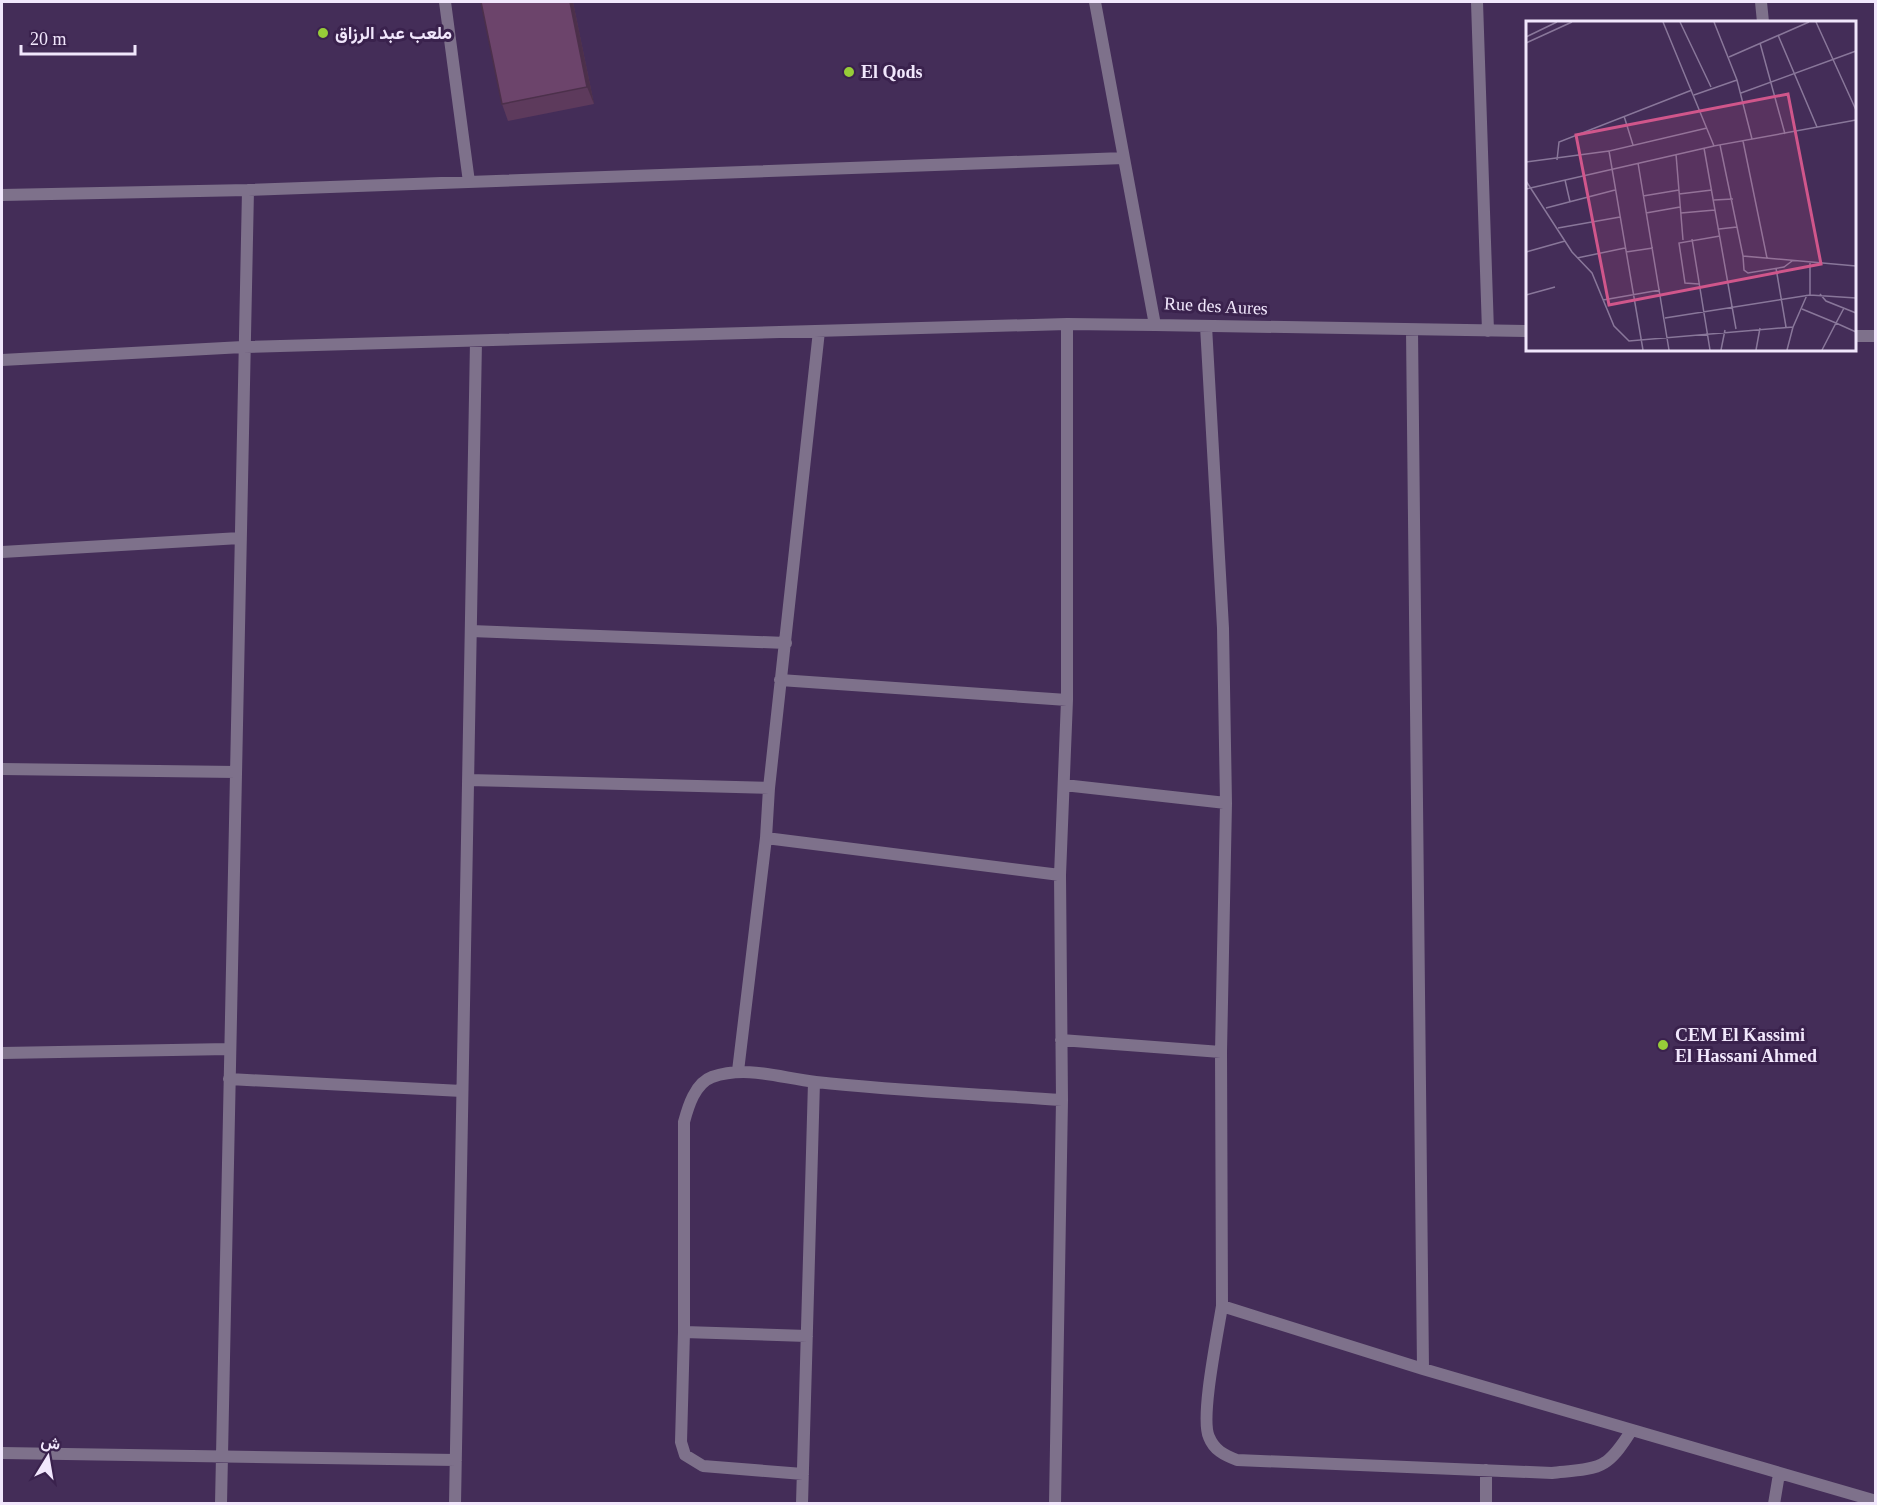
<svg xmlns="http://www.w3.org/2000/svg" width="1877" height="1505" viewBox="0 0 1877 1505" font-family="'Times New Roman',Vazirmatn,serif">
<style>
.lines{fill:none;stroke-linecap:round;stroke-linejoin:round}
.street{stroke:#7e718b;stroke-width:12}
.wall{fill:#5d3a5c}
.shaded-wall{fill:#4c304b}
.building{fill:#6c446b;stroke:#4c304b;stroke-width:1.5}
.poi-dot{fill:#97cc38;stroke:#3a224d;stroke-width:2}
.labels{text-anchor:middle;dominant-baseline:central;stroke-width:6;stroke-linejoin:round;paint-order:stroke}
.poi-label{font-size:18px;font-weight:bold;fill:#f1e7fc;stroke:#3a224d;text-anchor:start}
.street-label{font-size:18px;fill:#f1e7fc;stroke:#3a224d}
.inset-road{fill:none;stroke:#89779a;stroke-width:1.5}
.view{fill:#d0568b;fill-opacity:0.15;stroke:#d0568b;stroke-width:3}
.inset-edge{fill:none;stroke:#f1e7fc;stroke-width:3}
</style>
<rect width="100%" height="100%" fill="#442d58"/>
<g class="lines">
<path class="street" d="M445,2L469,182
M1095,2L1155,325L1528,331
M1477,2L1488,331
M1761,2L1763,22
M2,195L248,190
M1206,326L1223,628L1226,803L1221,1052L1222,1306L1423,1369L1876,1501
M1412,330L1423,1369
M1854,336H1876
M2,360L243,347L1067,324L1155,325
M2,552L240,538
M471,631L786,643
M780,680L1067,700
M2,769L236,772
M468,780L769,788
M1064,785L1226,803
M766,838L1060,875
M1061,1040L1221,1052
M2,1053L229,1049
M738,1071L766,838L769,788L819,331
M229,1079L462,1091
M1222,1306C1218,1332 1200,1418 1209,1437C1214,1450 1224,1455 1237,1460L1552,1473C1567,1471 1592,1471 1604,1463C1616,1456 1624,1441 1632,1430
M684,1332L807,1336
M2,1453L456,1460
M803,1474L703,1466L685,1455L681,1442L684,1332V1122C688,1107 695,1083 712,1077C747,1065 780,1078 816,1082C897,1091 980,1094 1062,1100
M221,1504L248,190L1124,158
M455,1504L476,341
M802,1504L814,1082
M1055,1504L1062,1100L1060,875L1067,700V324
M1486,1504V1470
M1774,1504L1779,1474"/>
</g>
<path class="wall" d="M573,2L594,104L508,121L502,104Z"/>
<path class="shaded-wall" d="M570,2H573L594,104L587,87Z"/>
<path class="building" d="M481,2H570L587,87L502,104Z"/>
<g class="poi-dot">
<circle cx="323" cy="33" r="6"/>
<circle cx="849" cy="72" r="6"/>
<circle cx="1663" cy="1045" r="6"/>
</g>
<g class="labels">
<g class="poi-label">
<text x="335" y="33">ملعب عبد الرزاق</text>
<text x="861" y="72">El Qods</text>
<text x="1675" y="1035">CEM El Kassimi<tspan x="1675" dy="21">El Hassani Ahmed</tspan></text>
</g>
<g class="street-label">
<text transform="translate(1216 306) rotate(3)">Rue des Aures</text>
</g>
</g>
<g transform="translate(1526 21)">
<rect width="330" height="330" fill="#442d58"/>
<path class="inset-road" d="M137,1L188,125L330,99M154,1L185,66M188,1L211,59L226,118M290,1L330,89M252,14L291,106M0,16L31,1M0,22L46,1M234,22L259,113M203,36L283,1M215,72L330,30M168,74L211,59M98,95L107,124M217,120L241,237M194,124L217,235L330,245M178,127L210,308M150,133L157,219M31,139L33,121L166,69M0,141L83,130M112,142L143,329M39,159L44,181M0,160L46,231L66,252L88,305L103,320L267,306L281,274M0,168L188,125M153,173L186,169M117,175L153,169M188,179L207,178M20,187L89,169M120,192L154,186M155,192L189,189M32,207L94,196M193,208L211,206M166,218L184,329M0,231L39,220M100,231L127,227M217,235L218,249L222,252L258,246L266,240M51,237L99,227M284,241V274M250,247L260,306M173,263L159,262L153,222L194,215M294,273L300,280L330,292M0,274L29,266M77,279L134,269M276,288L310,302L318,287M139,297L284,274L330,277M117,329L83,130L181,107M195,329L199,309M230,329L234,307M261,329L267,306M296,329L310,302L330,311"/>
<path class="view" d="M262,73L295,243L83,284L50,114Z"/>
<rect width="330" height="330" class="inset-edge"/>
</g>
<rect width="1877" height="1505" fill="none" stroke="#f1e7fc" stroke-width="6"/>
<g transform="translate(48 1457) rotate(11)" stroke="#3a224d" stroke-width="4.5" paint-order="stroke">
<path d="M0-4.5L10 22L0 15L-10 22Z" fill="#f1e7fc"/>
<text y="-9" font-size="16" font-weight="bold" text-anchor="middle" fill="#f1e7fc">ش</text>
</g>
<path d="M21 45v9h114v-9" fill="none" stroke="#f1e7fc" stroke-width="3"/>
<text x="30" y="45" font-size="18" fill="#f1e7fc" stroke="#3a224d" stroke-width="4.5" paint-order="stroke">20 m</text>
</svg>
